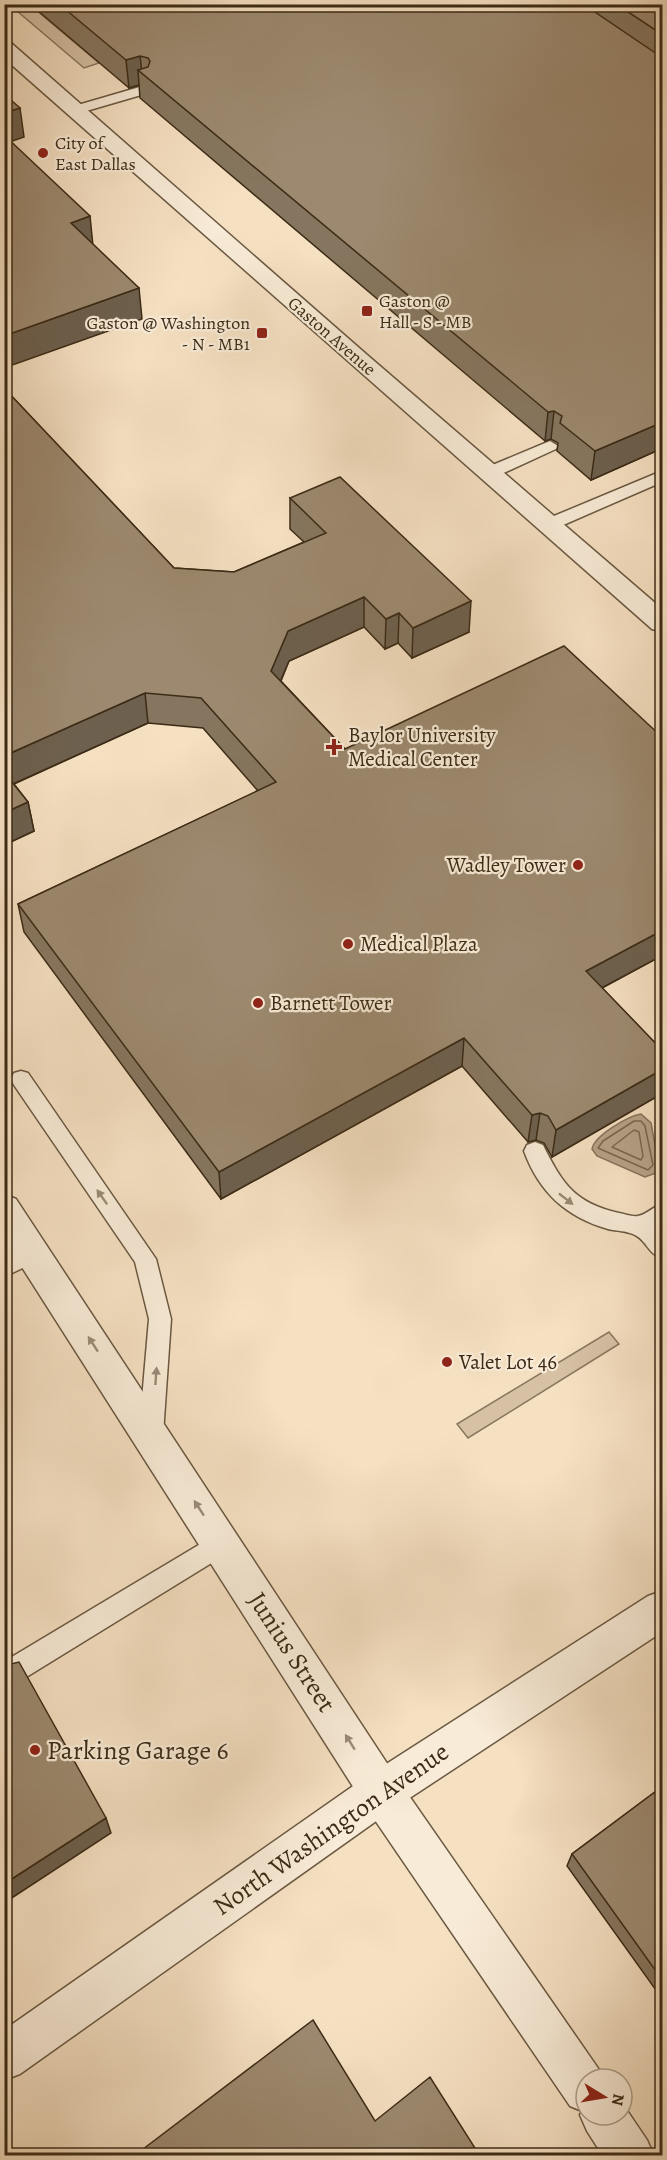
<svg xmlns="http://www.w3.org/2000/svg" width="667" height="2160" viewBox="0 0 667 2160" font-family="Alegreya,serif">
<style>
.green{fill:#d6c1a5;stroke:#89765e;stroke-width:1.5}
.water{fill:#b6a288;stroke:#85725a;stroke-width:1.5}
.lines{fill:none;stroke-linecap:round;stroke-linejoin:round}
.shore{stroke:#79664f;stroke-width:1.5}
.service-casing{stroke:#6a5841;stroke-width:3}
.minor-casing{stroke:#6a5841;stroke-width:3}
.tertiary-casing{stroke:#6a5841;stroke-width:3}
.service{fill:#f8ebd7;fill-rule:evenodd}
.minor{fill:#f8ebd7;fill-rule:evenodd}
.tertiary{fill:#f8ebd7;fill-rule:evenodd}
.wall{fill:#86765f;stroke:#3c2b16;stroke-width:1.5}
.shaded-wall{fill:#6d604e;stroke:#3c2b16;stroke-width:1.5}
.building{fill:#9c896f;stroke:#3c2b16;stroke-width:1.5}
.oneway{fill:#9a8b76}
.poi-dot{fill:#8f2418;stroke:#f8ebd7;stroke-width:2}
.labels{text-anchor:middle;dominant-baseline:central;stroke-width:4.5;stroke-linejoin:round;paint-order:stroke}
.far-poi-label{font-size:18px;fill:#3c2b16;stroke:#f8ebd7;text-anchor:start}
.far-street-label{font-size:18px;fill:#3c2b16;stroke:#f8ebd7}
.poi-label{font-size:21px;fill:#3c2b16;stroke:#f8ebd7;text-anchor:start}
.near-street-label{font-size:26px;fill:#3c2b16;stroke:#f8ebd7}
.near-poi-label{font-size:26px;fill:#3c2b16;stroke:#f8ebd7;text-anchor:start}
</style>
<rect width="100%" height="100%" fill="#f5e0c2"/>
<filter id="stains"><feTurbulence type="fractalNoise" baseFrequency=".00333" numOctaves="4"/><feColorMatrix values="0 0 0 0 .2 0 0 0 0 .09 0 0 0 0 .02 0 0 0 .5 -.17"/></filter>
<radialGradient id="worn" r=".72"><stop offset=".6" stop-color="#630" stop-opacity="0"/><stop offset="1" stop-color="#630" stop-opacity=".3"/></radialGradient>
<path class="green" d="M10,5H30L99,63L84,68Z
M609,1332L619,1344L468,1438L457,1424Z"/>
<path class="water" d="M641,1114L651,1123L659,1167L656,1173L645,1177L597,1156L592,1149C594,1136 628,1116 641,1114Z"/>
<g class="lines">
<path class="shore" d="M634,1121H641L645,1126L653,1165L648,1170L598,1148L603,1141Z
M634,1130L639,1132L643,1156L641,1160L612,1147Z"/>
<defs>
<path id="service" d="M143,86L148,87L150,90L148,93L76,114L69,110L71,107Z
M550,441L558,446L556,449L495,477H483L481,473L483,469Z
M662,471V482L554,529H542L540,525L542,521Z
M21,1071L28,1073L156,1259L171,1319L163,1434L159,1442L151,1445L143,1442L139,1434L149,1319L135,1262L14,1085L11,1079L14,1073Z
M535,1142L543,1145C562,1183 574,1203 619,1213C625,1214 632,1217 638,1216C646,1215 654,1206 662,1204V1225L657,1228L662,1234V1258C649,1255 647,1241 635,1235C628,1231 616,1231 608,1229C566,1217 539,1192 524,1151L527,1145Z
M33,1242L41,1245L44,1252L41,1259L4,1277V1256Z
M222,1531L231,1535L234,1543L231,1551L28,1676L19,1680L10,1676L6,1667L10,1658Z"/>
<path id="minor" d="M4,1194L16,1199L396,1777L602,2074L604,2079H586V2115H622V2103L647,2140L654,2156H603L587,2131L580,2115L582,2111L570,2106L366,1807L4,1239Z"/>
<path id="tertiary" d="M4,41L11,43L366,354L662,609V632L652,629L4,58Z
M662,1591V1632L396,1807L20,2074L4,2080V2030L366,1777L648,1596Z"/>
</defs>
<use href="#service" class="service-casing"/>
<use href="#minor" class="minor-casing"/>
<use href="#tertiary" class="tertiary-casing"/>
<use href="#service" class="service"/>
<use href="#minor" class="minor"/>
<use href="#tertiary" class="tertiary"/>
</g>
<path class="wall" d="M30,4H663V448L591,480L557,451L558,443L551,439L545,441L140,98L139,85L129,88Z
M4,388L174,568L234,572L304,542L290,529V498L469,632L412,658L398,643L385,649L364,627L289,661L281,681L345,749L663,738V955L602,988L663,1051V1093L552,1157L544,1143L536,1140L528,1142L462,1066L221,1199L24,932L18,904L258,791L203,728L148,723L14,784L28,802L34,831L4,845Z
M663,1786V2000L567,1866L572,1854Z"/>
<path class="shaded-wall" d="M140,56L142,73L138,70L139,85L129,88L126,60Z
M20,108L24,137L4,144V113Z
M90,216L93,246L71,223Z
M139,288L142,319L4,368V336Z
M554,411L551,439L545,441L548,412Z
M663,422V448L591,480L595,451Z
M364,597V627L289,661L272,701L271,671L288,631Z
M471,601L469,632L412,658L413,628Z
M399,613L398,643L385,649L386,619Z
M145,693L148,723L4,788V756Z
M28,802L34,831L4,845V813Z
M663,930V955L581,999L586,971Z
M464,1038L462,1066L221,1199L219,1172Z
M663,1069V1093L552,1157L556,1130Z
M540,1113L536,1140L528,1142L532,1115Z
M5,1636L12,1654L4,1665Z
M106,1818L111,1833L4,1903V1884Z"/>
<path class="building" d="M59,4H583L657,54L663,55V422L595,451L560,423L562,416L554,411L548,412L138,70L148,67L150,61L148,58L140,56L126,60Z
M616,4H663V35Z
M4,94L20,108L4,113Z
M4,135L90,216L71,223L139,288L4,336Z
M4,388L174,568L234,572L326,533L290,498L340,477L471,601L413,628L399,613L386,619L364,597L288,631L271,671L345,749L564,646L663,738V930L586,971L663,1051V1069L556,1130L548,1116L540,1113L532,1115L464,1038L219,1172L18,904L276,782L201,698L145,693L4,756Z
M4,772L28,802L4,813Z
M4,1661L11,1664L19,1662L106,1818L4,1884Z
M663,1786V1981L572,1854Z
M313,2020L375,2121L430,2077L480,2156H134Z"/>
<defs><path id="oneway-solid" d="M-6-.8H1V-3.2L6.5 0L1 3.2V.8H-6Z" transform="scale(1.5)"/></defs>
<g class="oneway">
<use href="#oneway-solid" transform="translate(102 1197) rotate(-125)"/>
<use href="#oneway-solid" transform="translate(566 1199) rotate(38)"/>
<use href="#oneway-solid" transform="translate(93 1344) rotate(-123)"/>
<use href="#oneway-solid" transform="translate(156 1376) rotate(-86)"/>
<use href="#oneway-solid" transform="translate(199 1508) rotate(-123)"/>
<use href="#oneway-solid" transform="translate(350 1742) rotate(-122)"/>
</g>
<g class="poi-dot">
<circle cx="43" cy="153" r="6"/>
<rect x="361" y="305" width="12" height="12" rx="3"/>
<rect x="256" y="327" width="12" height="12" rx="3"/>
<path d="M331 738h6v6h6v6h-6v6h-6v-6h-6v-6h6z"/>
<circle cx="578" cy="865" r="6"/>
<circle cx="348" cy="944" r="6"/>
<circle cx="258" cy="1003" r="6"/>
<circle cx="447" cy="1362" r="6"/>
<circle cx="35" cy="1750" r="6"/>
</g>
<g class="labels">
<g class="far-poi-label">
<text x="55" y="143">City of<tspan x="55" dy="21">East Dallas</tspan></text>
<text x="379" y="301">Gaston @<tspan x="379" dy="21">Hall - S - MB</tspan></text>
<text x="250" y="323" text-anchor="end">Gaston @ Washington<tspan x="250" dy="21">- N - MB1</tspan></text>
</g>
<g class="far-street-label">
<text transform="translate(332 336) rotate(41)">Gaston Avenue</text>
</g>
<g class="poi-label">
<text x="348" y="735">Baylor University<tspan x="348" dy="24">Medical Center</tspan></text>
<text x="566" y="865" text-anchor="end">Wadley Tower</text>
<text x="360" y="944">Medical Plaza</text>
<text x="270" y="1003">Barnett Tower</text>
<text x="459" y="1362">Valet Lot 46</text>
</g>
<g class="near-street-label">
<text transform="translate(292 1652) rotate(57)">Junius Street</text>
<text transform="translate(331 1829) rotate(-35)">North Washington Avenue</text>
</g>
<g class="near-poi-label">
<text x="47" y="1750">Parking Garage 6</text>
</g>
</g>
<rect width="667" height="2160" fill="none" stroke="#f5e0c2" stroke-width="24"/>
<rect x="6" y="6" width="655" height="2148" fill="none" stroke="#3c2b16" stroke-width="3"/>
<rect x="12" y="12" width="643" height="2136" fill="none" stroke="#3c2b16" stroke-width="1.5"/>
<g transform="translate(604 2097) rotate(101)"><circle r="28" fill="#f8ebd7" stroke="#ad9e8a" stroke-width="1.5"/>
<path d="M0-4.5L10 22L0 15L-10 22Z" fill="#8f2418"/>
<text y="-9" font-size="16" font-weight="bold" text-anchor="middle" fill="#3c2b16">N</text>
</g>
<rect width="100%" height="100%" filter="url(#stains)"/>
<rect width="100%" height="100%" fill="url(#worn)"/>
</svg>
